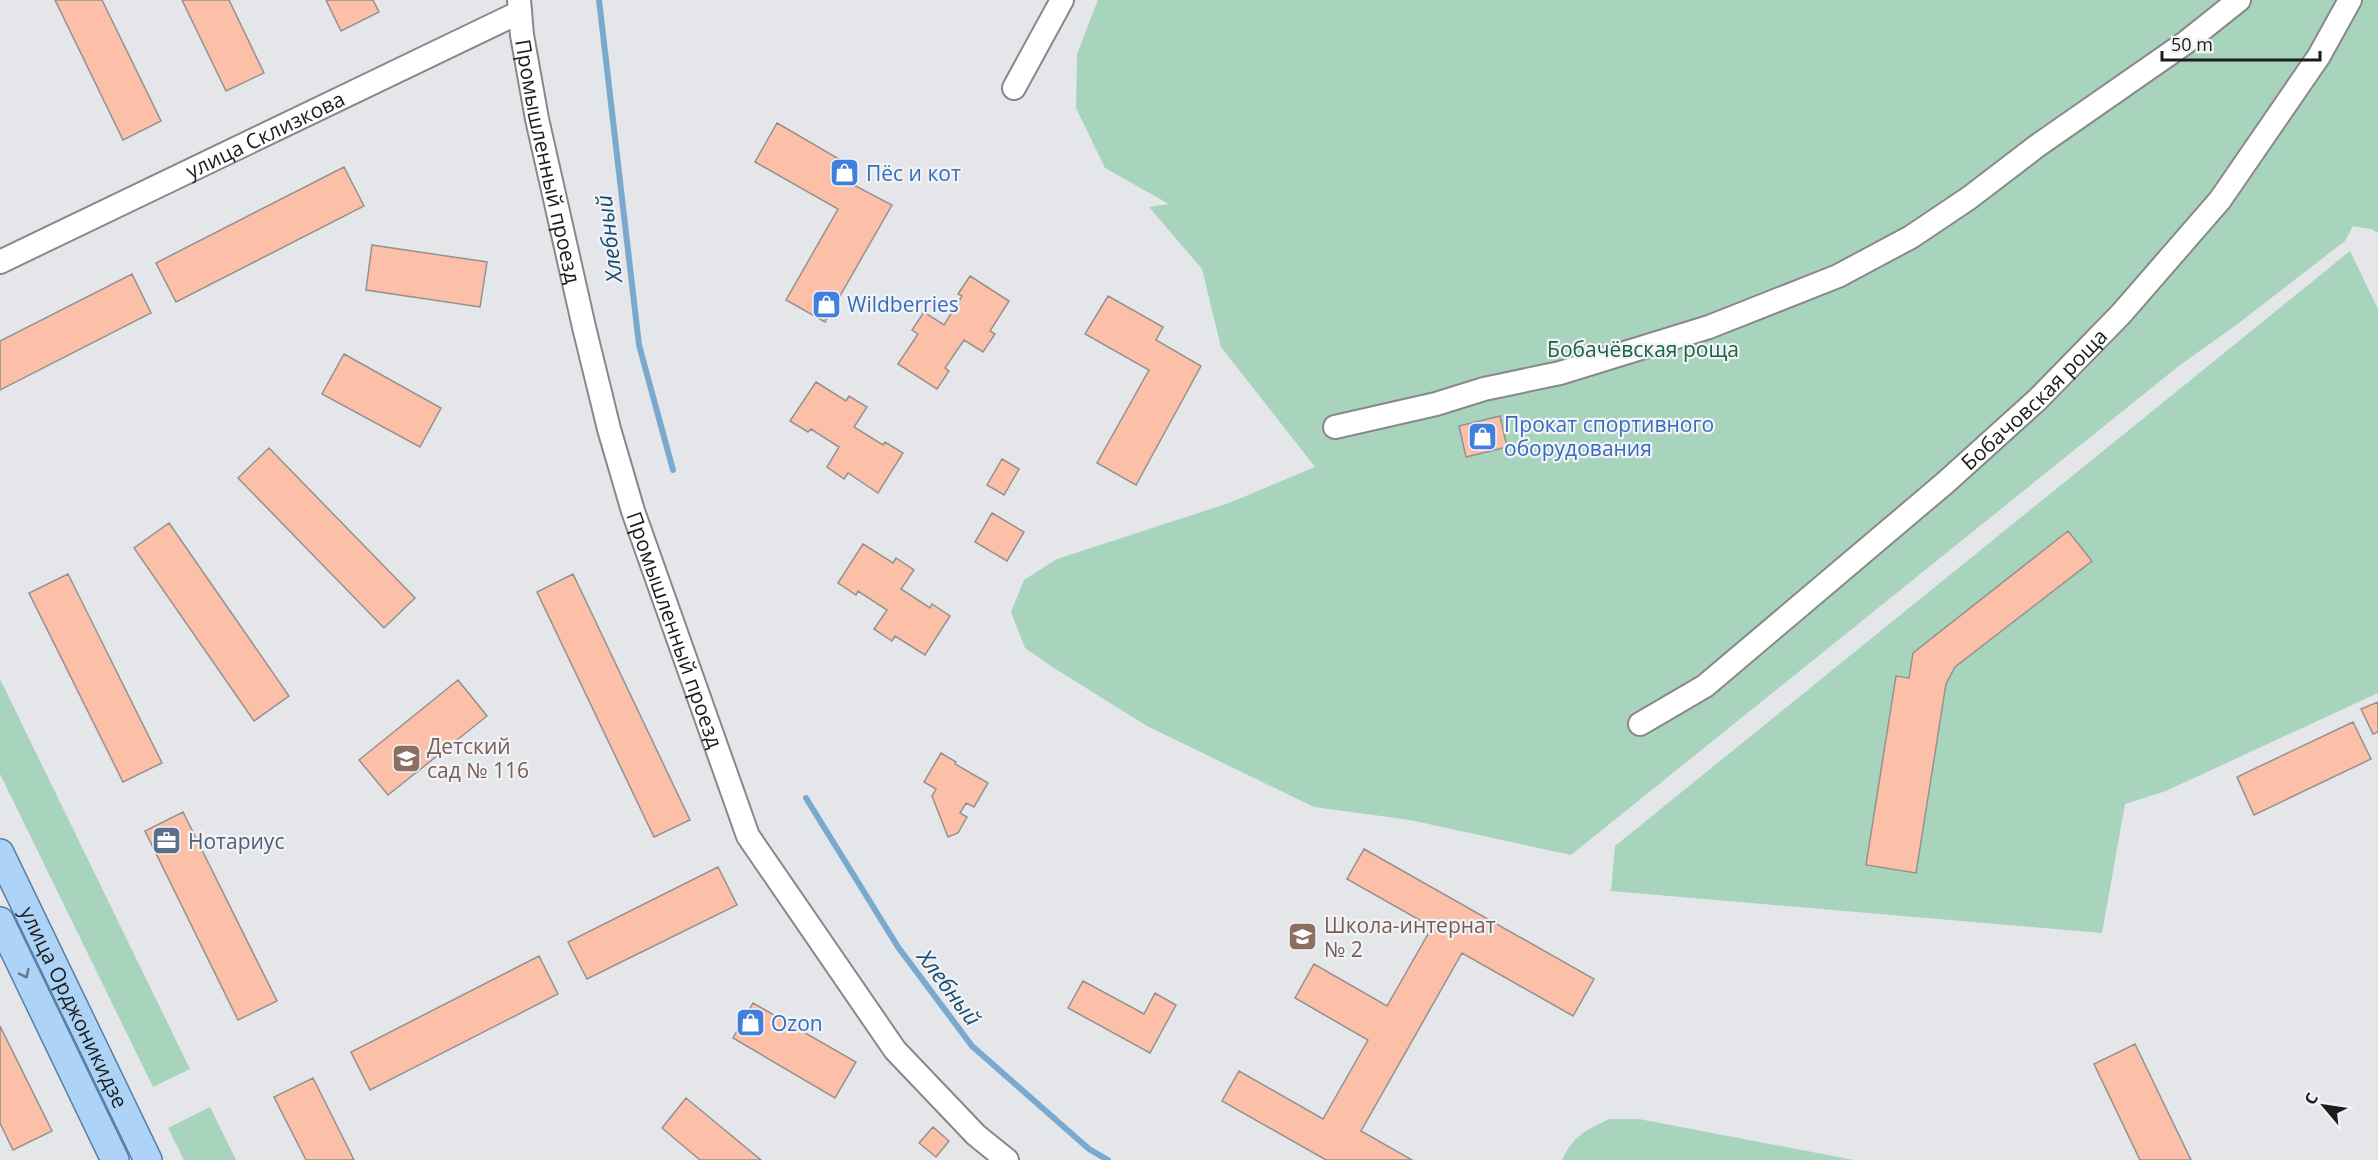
<svg xmlns="http://www.w3.org/2000/svg" width="2378" height="1160" viewBox="0 0 2378 1160" font-family="'Open Sans',sans-serif">
<style>
.green{fill:#a8d4bd}
.lines{fill:none;stroke-linecap:round;stroke-linejoin:round}
.stream{stroke:#7aa9d0;stroke-width:6}
.building{fill:#fbc0a7;stroke:#949190;stroke-width:1.5}
.minor-casing{stroke:#88888b;stroke-width:26}
.major-casing{stroke:#567fa7;stroke-width:30}
.minor{stroke:#fff;stroke-width:22}
.major{stroke:#add3f7;stroke-width:27}
.oneway{stroke:#64788a}
.labels{text-anchor:middle;dominant-baseline:central;stroke-width:4.5;stroke-linejoin:round;paint-order:stroke}
.street-label{font-size:21px;fill:#1c1c1d;stroke:#f2f3f6}
.shop-label{font-size:21px;fill:#366cbe;stroke:#f2f3f6;text-anchor:start}
.park-label{font-size:21px;fill:#1b6346;stroke:#f2f3f6}
.education-label{font-size:21px;fill:#785e54;stroke:#f2f3f6;text-anchor:start}
.service-label{font-size:21px;fill:#4e5e75;stroke:#f2f3f6;text-anchor:start}
.water-label{font-size:22px;font-style:italic;fill:#154c72;stroke:#f2f3f6}
</style>
<rect width="100%" height="100%" fill="#e5e6e9"/>
<path class="green" d="M1098,0H2378V233L2371,229L2353,226L2345,241L2235,326L2180,365L1571,855L1410,820L1314,807L1147,726L1054,668L1025,648L1011,612L1024,580L1057,559L1229,503L1315,467L1221,347L1202,269L1149,207L1169,204L1105,168L1076,108L1077,54Z
M2350,251L2378,309V693L2166,791L2125,804L2102,933L1611,891L1615,846Z
M0,679L190,1069L153,1087L0,774Z
M210,1107L236,1160H184L168,1128Z
M1610,1119H1639L1854,1160H1562C1573,1136 1587,1129 1610,1119Z"/>
<g class="lines">
<path class="stream" d="M599,0L639,345L673,470
M806,798L898,947L972,1046L1089,1149L1108,1160"/>
</g>
<path class="building" d="M55,0H102L161,121L123,140Z
M182,0H229L264,73L226,91Z
M326,0H373L379,12L341,31Z
M777,123L851,166L844,180L892,205L825,322L786,300L838,209L755,162Z
M344,167L364,206L176,302L156,263Z
M372,245L487,262L480,307L366,290Z
M132,274L151,313L0,390V341Z
M970,276L1009,301L990,331L995,334L983,352L964,340L945,368L949,371L937,389L898,364L918,334L912,330L924,312L944,325L962,296L958,294Z
M1108,296L1163,327L1156,340L1201,366L1136,485L1097,463L1149,370L1085,334Z
M344,354L441,408L420,447L322,394Z
M816,382L846,401L849,396L867,407L854,427L883,445L885,442L903,453L878,493L848,473L844,479L827,467L839,447L811,429L808,432L790,421Z
M1500,416L1507,447L1466,457L1459,426Z
M269,448L415,598L384,628L238,478Z
M1002,459L1019,469L1004,495L987,485Z
M992,513L1024,532L1007,561L975,542Z
M169,523L289,696L254,721L134,548Z
M2068,531L2092,561L1955,667L1946,684L1916,873L1866,865L1896,676L1909,678L1913,653Z
M863,544L893,563L896,558L914,570L901,589L930,608L932,604L950,616L925,655L895,636L892,641L874,629L887,610L858,591L856,595L838,583Z
M68,574L162,763L123,782L29,593Z
M573,574L690,820L654,837L537,592Z
M458,680L487,716L388,795L359,760Z
M2378,702V732L2373,734L2361,709Z
M2353,722L2371,759L2254,815L2237,777Z
M941,753L956,762L955,764L988,783L974,807L966,803L960,813L967,817L958,833L948,837L932,796L936,789L924,782Z
M183,812L277,1001L238,1020L145,831Z
M1364,849L1594,979L1573,1016L1462,953L1361,1131L1412,1160H1326L1222,1101L1239,1071L1323,1119L1368,1040L1295,998L1314,964L1387,1006L1432,927L1347,879Z
M718,867L737,905L587,979L568,942Z
M539,956L558,994L370,1090L351,1052Z
M1083,981L1144,1014L1155,993L1176,1005L1150,1053L1068,1008Z
M753,1003L856,1062L835,1098L733,1038Z
M0,1026L52,1131L13,1150L0,1123Z
M2135,1044L2191,1160H2140L2094,1064Z
M313,1078L354,1160H306L274,1097Z
M686,1098L761,1160H700L662,1128Z
M933,1127L949,1141L936,1157L919,1143Z"/>
<g class="lines">
<defs>
<g id="minor">
<path id="s1" d="M519,0L522,35L537,119L584,327L609,429L633,511L748,836L895,1050L976,1135L1007,1160"/>
<path d="M1014,88L1062,0"/>
<path id="s2" d="M0,262L520,12"/>
<path d="M1335,427L1436,404L1484,389L1560,373L1709,327L1838,276L1911,237L1969,198L2037,146L2185,43L2239,0"/>
<path id="s3" d="M1640,724L1705,686L1945,483L2037,400L2121,314L2220,200L2319,56L2350,0"/>
</g>
<g id="major">
<path id="s4" d="M0,853L148,1160"/>
<path d="M0,921L115,1160"/>
</g>
</defs>
<use href="#minor" class="minor-casing"/>
<use href="#major" class="major-casing"/>
<use href="#minor" class="minor"/>
<use href="#major" class="major"/>
</g>
<defs><path id="oneway-chevron" d="M-2-3.5L2.5 0L-2 3.5" fill="none" stroke-width="1.6" stroke-linecap="round" stroke-linejoin="round" transform="scale(1.5)"/></defs>
<use class="oneway" href="#oneway-chevron" transform="translate(25 974) rotate(64)"/>
<defs>
<symbol id="shop-square" viewBox="-11 -11 22 22"><rect x="-9" y="-9" width="18" height="18" rx="4" fill="#3f7fe0" stroke="#f2f3f6"/><path d="M-5-2.5h2.3a2.7 3.5 0 0 1 5.4 0H5L5.5 6h-11ZM-1.5-2.5h3a1.5 2.3 0 0 0-3 0Z" fill="#fff"/></symbol>
<symbol id="school-square" viewBox="-11 -11 22 22"><rect x="-9" y="-9" width="18" height="18" rx="4" fill="#8d6e63" stroke="#f2f3f6"/><path d="M0-5L7-2L0 1L-7-2ZM-4 1L0 2.5L4 1V4Q0 6-4 4Z" fill="#fff"/></symbol>
<symbol id="office-square" viewBox="-11 -11 22 22"><rect x="-9" y="-9" width="18" height="18" rx="4" fill="#5c6f8a" stroke="#f2f3f6"/><path d="M-6-3h4V-5.5h4V-3h4V5H-6ZM-1-4.5V-3h2v-1.5ZM-6 0V1H6V0Z" fill="#fff"/></symbol>
</defs>
<g fill-rule="evenodd">
<use href="#shop-square" x="828" y="156" width="33" height="33"/>
<use href="#shop-square" x="810" y="288" width="33" height="33"/>
<use href="#shop-square" x="1466" y="420" width="33" height="33"/>
<use href="#school-square" x="390" y="742" width="33" height="33"/>
<use href="#office-square" x="150" y="824" width="33" height="33"/>
<use href="#school-square" x="1286" y="920" width="33" height="33"/>
<use href="#shop-square" x="734" y="1006" width="33" height="33"/>
</g>
<g class="labels">
<g class="street-label">
<text stroke="none"><textPath href="#s2" startOffset="294">улица Склизкова</textPath></text>
<text stroke="none"><textPath href="#s1" startOffset="164">Промышленный проезд</textPath></text>
<text stroke="none"><textPath href="#s3" startOffset="512">Бобачовская роща</textPath></text>
<text stroke="none"><textPath href="#s1" startOffset="650">Промышленный проезд</textPath></text>
<text stroke="none"><textPath href="#s4" startOffset="171">улица Орджоникидзе</textPath></text>
</g>
<g class="shop-label">
<text x="866" y="173">Пёс и кот</text>
<text x="847" y="304">Wildberries</text>
<text x="1504" y="424">Прокат спортивного<tspan x="1504" dy="24">оборудования</tspan></text>
<text x="771" y="1023">Ozon</text>
</g>
<g class="park-label">
<text x="1643" y="349">Бобачёвская роща</text>
</g>
<g class="education-label">
<text x="427" y="746">Детский<tspan x="427" dy="24">сад № 116</tspan></text>
<text x="1324" y="925">Школа-интернат<tspan x="1324" dy="24">№ 2</tspan></text>
</g>
<g class="service-label">
<text x="188" y="841">Нотариус</text>
</g>
<g class="water-label">
<text transform="translate(608 239) rotate(-97)">Хлебный</text>
<text transform="translate(950 987) rotate(53)">Хлебный</text>
</g>
</g>
<g transform="translate(2324 1106) rotate(299)" stroke="#f2f3f6" stroke-width="4.5" paint-order="stroke">
<path d="M0-4.5L10 22L0 15L-10 22Z" fill="#1c1c1d"/>
<text y="-9" font-size="16" font-weight="bold" text-anchor="middle" fill="#1c1c1d">С</text>
</g>
<path d="M2162 51v9h158v-9" fill="none" stroke="#1c1c1d" stroke-width="3"/>
<text x="2171" y="51" font-size="18" fill="#1c1c1d" stroke="#f2f3f6" stroke-width="4.5" paint-order="stroke">50 m</text>
</svg>
